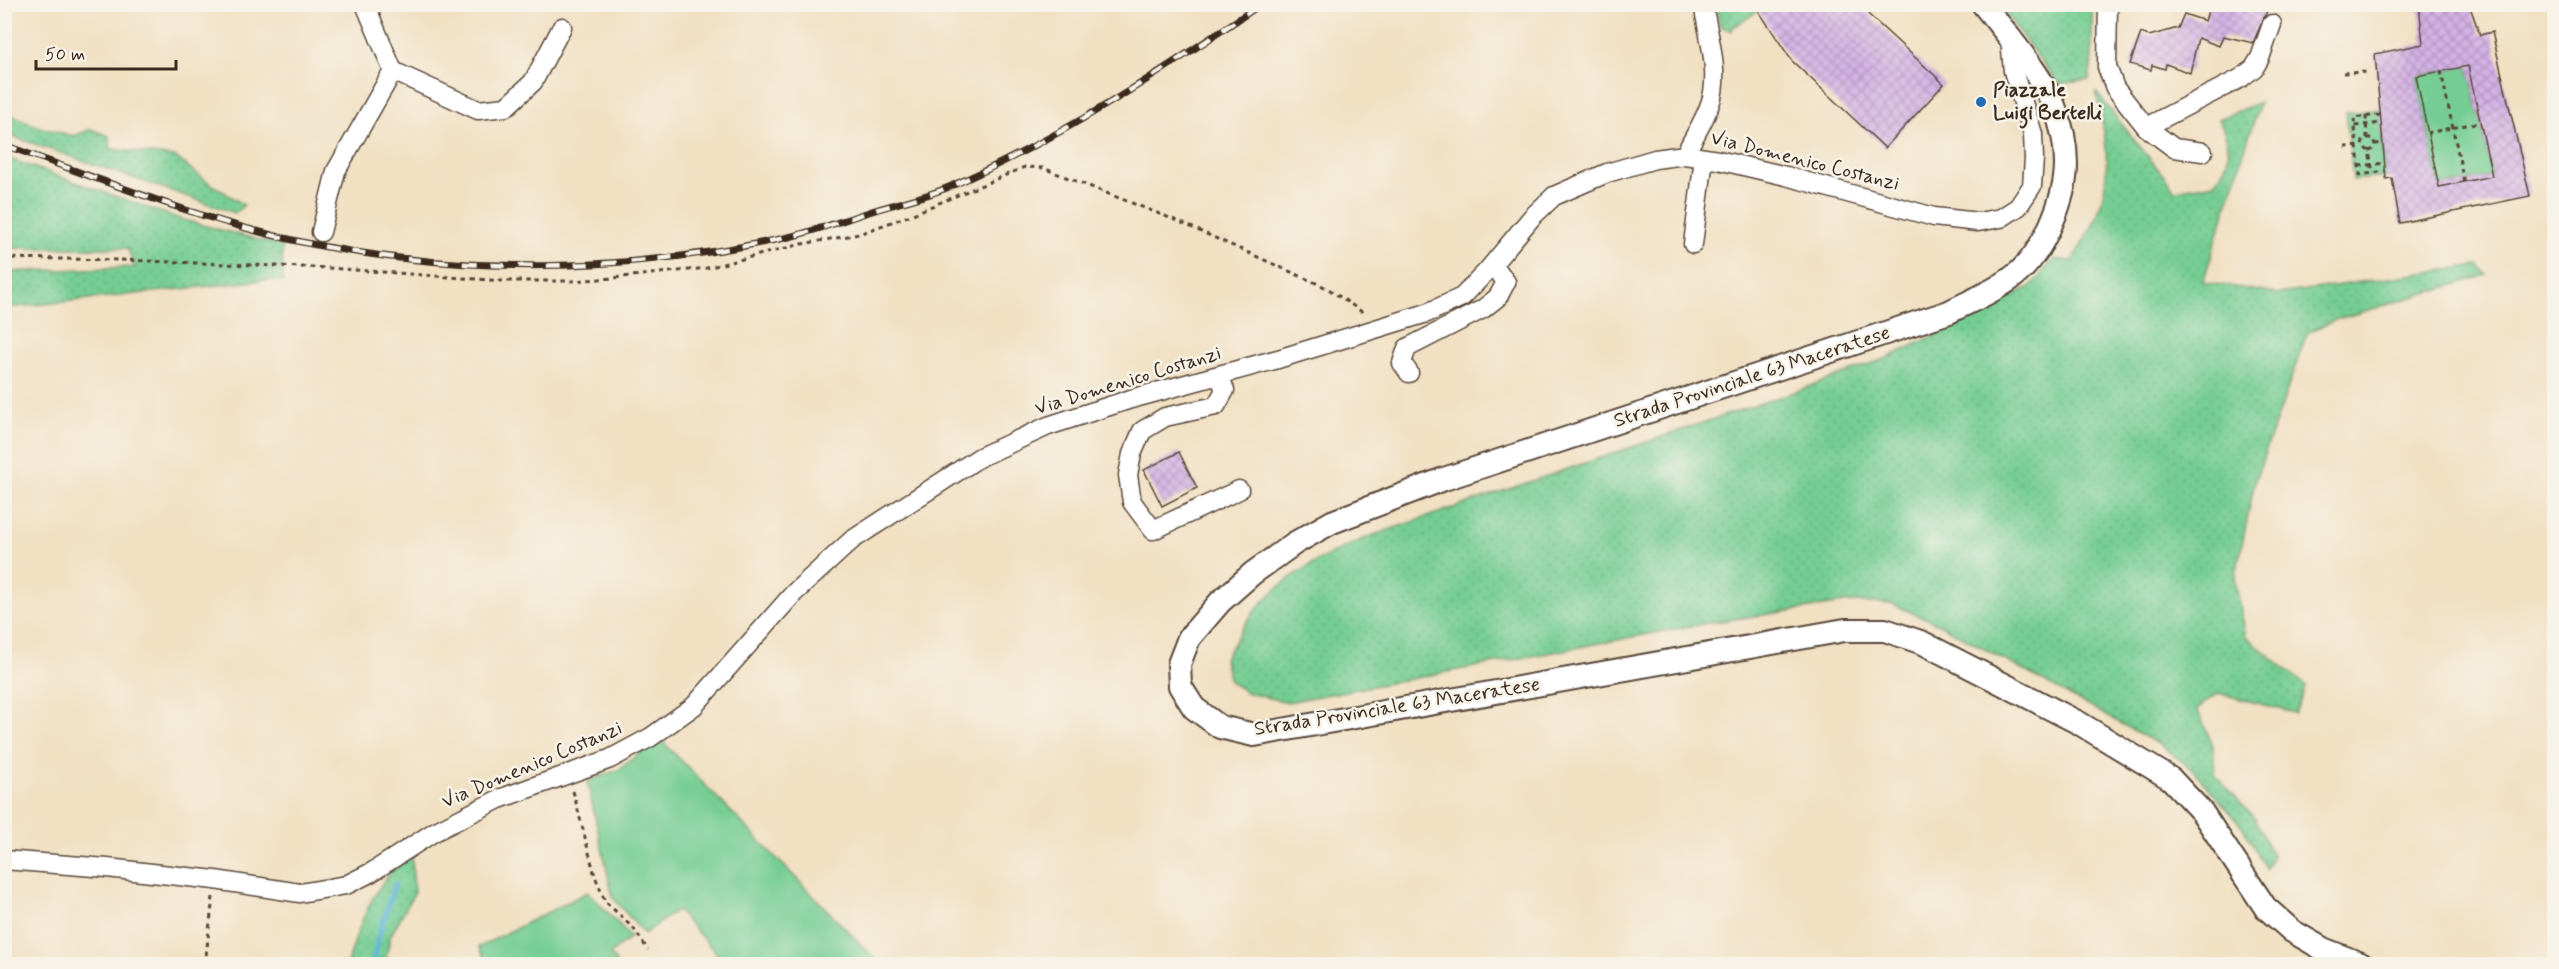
<svg xmlns="http://www.w3.org/2000/svg" width="2559" height="969" viewBox="0 0 2559 969" font-family="Mynerve,sans-serif">
<style>
.grass{fill:url(#grass-dots);stroke:#587c58;stroke-width:1.5}
.garden{fill:#74cd93;stroke:#587c58;stroke-width:1.5}
.lines{fill:none;stroke-linecap:round;stroke-linejoin:round}
.stream{stroke:#5fb3db;stroke-width:5}
.building{fill:url(#building-cross-hatch);fill-rule:evenodd}
.minor-casing{stroke:#564537;stroke-width:21}
.major-casing{stroke:#564537;stroke-width:26}
.path{stroke:#564537;stroke-width:3;stroke-dasharray:4.5 4.5;stroke-linecap:butt}
.minor{stroke:#fff;stroke-width:18}
.major{stroke:#fff;stroke-width:22}
.rail-casing{stroke:#3b2a1e;stroke-width:7}
.rail{stroke:#f7f3e8;stroke-width:4.5;stroke-dasharray:14;stroke-linecap:butt}
.poi-dot{fill:#1f6fb2;stroke:#f7f3e8;stroke-width:2}
.labels{text-anchor:middle;dominant-baseline:central;stroke-width:5;stroke-linejoin:round;paint-order:stroke}
.poi-label{font-size:20px;font-weight:bold;fill:#3b2a1e;stroke:#f7f3e8;text-anchor:start}
.street-label{font-size:20px;fill:#3b2a1e;stroke:#f7f3e8}
</style>
<defs>
<pattern id="grass-dots" width="8" height="8" patternUnits="userSpaceOnUse" patternTransform="scale(1.5)"><rect width="8" height="8" fill="#74cd93"/><path d="M2 2h.1M6 6h.1" fill="none" stroke="#65b07e" stroke-width="1.8" stroke-linecap="round"/></pattern>
<pattern id="building-cross-hatch" width="8" height="8" patternUnits="userSpaceOnUse" patternTransform="scale(1.5)"><rect width="8" height="8" fill="#d5b2e6"/><path d="M0 0l8 8M0 8l8-8" fill="none" stroke="#ae91ba"/></pattern>
</defs>
<rect width="100%" height="100%" fill="#f7f3e8"/>
<filter id="ink" filterUnits="userSpaceOnUse"><feTurbulence type="fractalNoise" baseFrequency=".0167" numOctaves="2"/><feDisplacementMap in="SourceGraphic" scale="12" xChannelSelector="R" yChannelSelector="G"/><feConvolveMatrix kernelMatrix="1 2 1 2 8 2 1 2 1" color-interpolation-filters="sRGB"/></filter>
<filter id="wash" filterUnits="userSpaceOnUse"><feTurbulence type="fractalNoise" baseFrequency=".008" numOctaves="4" result="noise"/><feDisplacementMap in="SourceGraphic" scale="24" xChannelSelector="R" yChannelSelector="G"/><feGaussianBlur stdDeviation="1.35" result="paint"/><feColorMatrix in="noise" values="0 0 0 0 0 0 0 0 0 0 0 0 0 0 0 0 0 1.4 0 .05"/><feComposite in="paint" operator="in"/></filter>
<g filter="url(#wash)">
<rect width="100%" height="100%" fill="#f1e0c2"/>
<path class="grass" d="M1716,5H1756L1758,11L1733,27L1732,31L1720,26Z
M1999,5H2092V61L2089,80L2058,84Z
M2096,92L2175,190L2215,183C2234,158 2231,147 2219,119L2260,102L2203,282L2278,294L2478,265L2487,275L2335,320L2307,333L2255,481L2235,579L2246,636L2306,686L2295,713L2218,693L2197,709L2213,745L2215,775L2255,819L2272,855L2266,869L2242,826L2192,769L2160,745L1939,624L1892,604L1851,602L1707,623L1288,702L1248,693L1230,682L1224,659C1238,635 1252,610 1273,592C1300,567 1335,552 1368,537L1811,386L1887,358L1967,320L2031,286L2054,259L2072,261C2080,246 2091,231 2097,216C2113,175 2106,133 2096,92Z
M5,112L39,127L74,136L91,129L109,136L111,149L175,157L208,182L244,205L235,213L5,134Z
M4,157L180,219L282,246L283,281L265,280L7,308L5,310V272L135,267L127,248H5Z
M412,857L414,893L390,937L385,964H348C356,932 370,896 392,871C397,865 406,861 412,857Z"/>
<path class="garden" d="M2468,66L2492,176L2439,187L2416,76Z
M2379,109L2386,177L2353,180L2346,113Z
M659,738L878,962L875,964H709L718,955L677,910L644,934L613,898L587,781L618,770Z
M588,892L631,937L610,954L617,964H488L479,947Z"/>
<g class="lines">
<path class="stream" d="M373,964L379,934L395,884"/>
</g>
<g id="blocks">
<path class="building" d="M1754,4H1857L1944,84L1885,148L1792,61Z
M2210,4L2227,7L2237,4H2270L2253,43L2223,36L2219,46L2198,38L2190,73L2166,64L2165,69L2152,65L2151,70L2130,64L2141,33L2149,36L2178,28L2184,14L2205,21Z
M2419,4H2469L2480,35L2492,32L2530,196L2400,223L2392,178L2386,179L2375,54L2423,44ZM2468,66L2492,176L2439,187L2416,76Z
M1179,452L1197,488L1162,506L1144,470Z"/>
</g>
</g>
<g filter="url(#ink)">
<use href="#blocks" fill-opacity="0" stroke="#564537" stroke-width="1.5"/>
<g class="lines">
<defs>
<path id="minor" d="M365,4L393,71L478,110L506,107L533,82L562,27
M2108,4L2107,67L2115,88L2146,127L2174,148L2203,152
M2146,127L2241,78L2254,68L2260,58L2272,24
M1685,155C1693,137 1705,121 1711,101C1720,72 1708,34 1703,4
M321,232L336,171L393,71
M1693,244L1704,158
M1409,373L1402,363L1407,348L1483,309L1498,297L1506,282L1493,264
M1219,375L1225,390L1216,406L1165,417L1142,431L1132,454L1128,475L1132,502L1153,530L1239,490
M4,860L107,868L215,880L300,893L346,885L372,872L434,832L499,799L610,759L651,737L694,706L794,593L852,540L980,457L1048,426L1131,399L1278,359L1427,313L1462,297L1487,271L1532,217L1554,196L1607,173L1655,159L1685,155L1718,160L1786,176L1934,217L1978,222L2001,218L2018,207L2032,186L2034,159L2033,134L2013,71L2010,40"/>
<path id="major" d="M1983,4C2004,31 2042,75 2054,106C2061,123 2066,145 2066,164C2066,199 2042,256 2013,277C1994,292 1970,301 1949,312L1444,479L1332,522L1295,543L1253,573L1220,602L1189,638L1179,664L1180,686L1194,708L1220,727L1254,735L1845,630H1885L1923,643L2079,723L2171,779L2202,812L2265,907L2292,931L2323,949L2361,964"/>
</defs>
<use href="#minor" class="minor-casing"/>
<use href="#major" class="major-casing"/>
<path class="path" d="M2441,71L2464,182
M2343,73L2370,72
M2380,115L2354,118L2360,175L2385,171
M2366,116L2367,138
M2355,126L2381,123
M2427,133L2480,122
M2375,144L2383,143
M2345,147L2362,146
M2369,151L2374,149L2375,144L2372,138H2367L2363,141L2362,146L2369,151L2373,173
M2359,166L2385,163
M4,258L121,260L329,268L503,281H572L613,278L707,268L802,244L859,234L908,216L1025,167L1043,168L1175,220L1327,288L1365,314
M573,791L595,876L605,901L634,929L648,950
M205,964L213,897"/>
<use href="#minor" class="minor"/>
<use href="#major" class="major"/>
<defs>
<path id="rail" d="M4,145C101,179 197,219 297,241C458,276 629,273 789,237C815,231 841,221 866,213C893,204 923,198 949,187C1060,139 1161,72 1261,4"/>
</defs>
<use href="#rail" class="rail-casing"/>
<use href="#rail" class="rail"/>
</g>
</g>
<circle class="poi-dot" cx="1981" cy="102" r="6"/>
<g class="labels">
<g class="poi-label">
<text x="1993" y="90">Piazzale<tspan x="1993" dy="23">Luigi Bertelli</tspan></text>
</g>
<g class="street-label">
<text transform="translate(1805 161) rotate(14)">Via Domenico Costanzi</text>
<text transform="translate(1752 377) rotate(-18)">Strada Provinciale 63 Maceratese</text>
<text transform="translate(1128 381) rotate(-17)">Via Domenico Costanzi</text>
<text transform="translate(1397 707) rotate(-9)">Strada Provinciale 63 Maceratese</text>
<text transform="translate(532 765) rotate(-23)">Via Domenico Costanzi</text>
</g>
</g>
<rect width="2559" height="969" fill="none" stroke="#f7f3e8" stroke-width="24"/>
<path d="M36 60v9h140v-9" fill="none" stroke="#3b2a1e" stroke-width="3"/>
<text x="45" y="60" font-size="18" fill="#3b2a1e" stroke="#f7f3e8" stroke-width="4.5" paint-order="stroke">50 m</text>
</svg>
